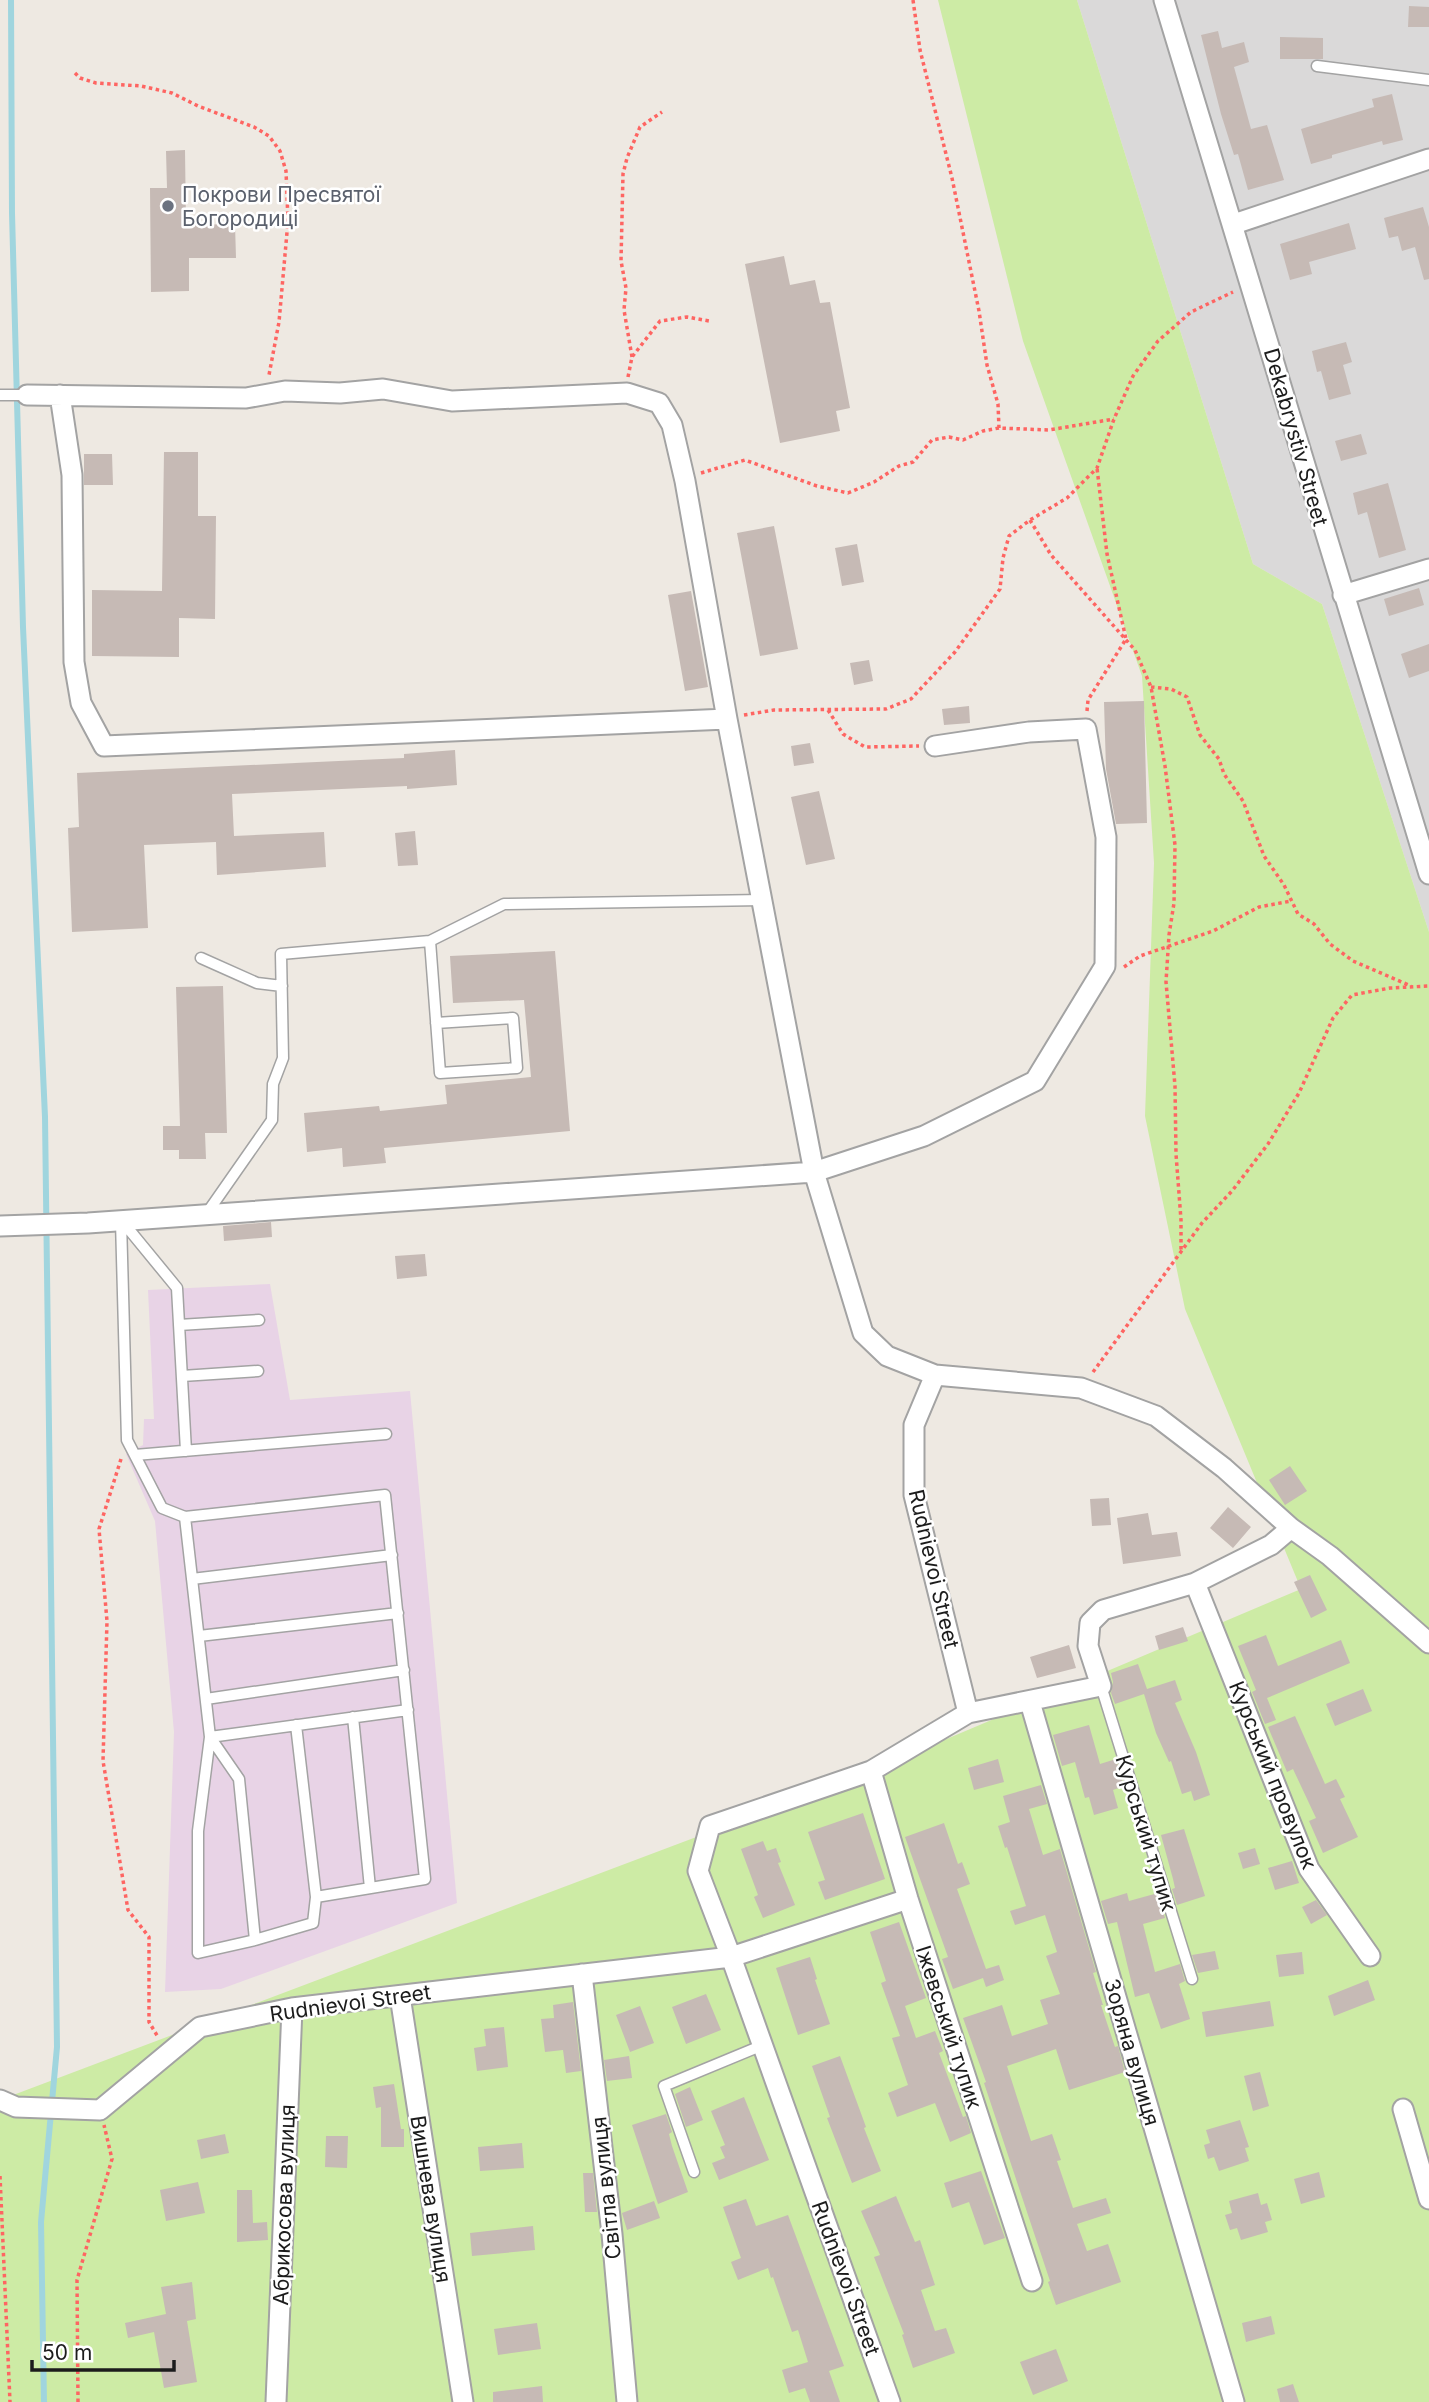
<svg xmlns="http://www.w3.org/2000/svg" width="1429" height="2402" viewBox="0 0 1429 2402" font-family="Inter,sans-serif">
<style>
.residential{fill:#dad9d9}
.industrial{fill:#e8d3e6}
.grass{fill:#cdeba5}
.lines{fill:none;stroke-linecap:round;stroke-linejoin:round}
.stream{stroke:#a0d5de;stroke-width:6}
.building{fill:#c6bab5}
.service-casing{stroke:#a3a3a3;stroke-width:13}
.minor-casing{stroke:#a3a3a3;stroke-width:23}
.path{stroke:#fe6562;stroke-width:3.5;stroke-dasharray:3.5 3.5;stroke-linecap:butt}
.service{stroke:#fff;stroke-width:10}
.minor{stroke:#fff;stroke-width:19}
.worship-dot{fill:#6b7280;stroke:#fff;stroke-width:2.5}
.labels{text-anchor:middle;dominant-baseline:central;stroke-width:5;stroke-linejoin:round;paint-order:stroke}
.worship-label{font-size:21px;fill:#5b616d;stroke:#fff;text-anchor:start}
.street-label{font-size:21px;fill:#1c1c1c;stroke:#fff}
</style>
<rect width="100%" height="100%" fill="#eee9e2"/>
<path class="residential" d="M1077,0H1429V932L1322,604L1253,564Z"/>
<path class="industrial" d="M270,1284L290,1400L410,1391L457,1903L221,1989L165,1992L174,1732L155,1521L126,1454L143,1445L144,1419H154L148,1290Z"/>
<path class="grass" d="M938,0H1077L1253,564L1322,604L1429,932V2402H0V2100L871,1771L1301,1589L1185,1309L1145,1116L1154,863L1142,676L1023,341Z"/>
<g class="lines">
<path class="stream" d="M11,0L12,213L23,627L45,1117L57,2047L41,2222L44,2402"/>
</g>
<path class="building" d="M1409,6L1429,7V27H1408Z
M1218,31L1222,48L1244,42L1249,62L1234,67L1251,129L1267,125L1284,180L1248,190L1238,154L1234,155L1221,114L1201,35Z
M1280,37L1323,38V59H1280Z
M1392,94L1403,140L1383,145L1382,141L1332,155V158L1311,164L1301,129L1374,107L1372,99Z
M185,150L186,225L235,224L236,258H189V291L151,292L150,188H167L166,151Z
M1423,207L1429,227V279L1424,280L1415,247L1402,251L1398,236L1389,238L1384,218Z
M1349,223L1356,249L1309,262L1312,274L1290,280L1280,244Z
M784,256L790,285L815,280L820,303L830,302L850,408L836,411L840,431L780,443L745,264Z
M1346,342L1352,362L1343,365L1351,394L1329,400L1321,371L1317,372L1312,351Z
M1361,434L1367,454L1341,461L1335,441Z
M164,452H198V516H216L215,619L179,618V657L92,656V590L162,591Z
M84,454H112L113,485H84Z
M1388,483L1406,550L1379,558L1367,512L1358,515L1353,493Z
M774,526L798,649L760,656L737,533Z
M857,544L864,582L842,586L835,548Z
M1419,588L1424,605L1389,616L1384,599Z
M691,591L708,687L685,691L668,595Z
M1429,644V671L1409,678L1401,654Z
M869,660L873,681L854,685L850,663Z
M1144,701L1147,823L1116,824L1106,769L1104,702Z
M969,706L970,723L944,725L942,709Z
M810,743L814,763L794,766L791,746Z
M455,750L457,785L407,789V786L232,794L234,836L324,832L326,867L217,875L216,842L144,845L148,928L72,932L68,828L79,827L77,773L404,758V754Z
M819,791L835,859L806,865L791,797Z
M415,831L418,865L398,866L395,833Z
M555,951L570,1131L384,1148L386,1163L343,1167L342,1148L307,1152L304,1113L379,1106L380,1111L447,1104L445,1085L531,1077L524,1000L453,1003L450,956Z
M223,986L227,1133H205L206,1159H179V1150H163V1126H180L176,987Z
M271,1222L272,1237L224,1241L223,1226Z
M425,1254L427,1276L397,1279L395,1256Z
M1290,1466L1307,1491L1285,1505L1269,1480Z
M1109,1498L1111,1525L1092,1526L1090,1499Z
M1228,1507L1251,1527L1233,1548L1210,1528Z
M1148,1513L1152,1535L1177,1532L1181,1556L1123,1564L1117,1518Z
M1310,1575L1327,1610L1311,1618L1294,1582Z
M1183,1627L1188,1641L1159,1650L1155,1636Z
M1266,1635L1278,1666L1341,1640L1350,1663L1267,1698L1276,1720L1265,1724L1252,1692L1256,1690L1238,1646Z
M1069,1645L1076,1668L1037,1678L1030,1657Z
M1138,1664L1147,1689L1175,1680L1182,1700L1175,1703L1196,1752L1210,1795L1194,1801L1191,1791L1182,1794L1171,1761L1169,1762L1156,1733L1144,1694L1115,1704L1111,1693L1113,1682L1111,1673Z
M1363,1689L1372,1711L1335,1726L1326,1704Z
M1295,1716L1325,1784L1336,1779L1345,1797L1340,1799L1358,1837L1323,1853L1309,1821L1316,1818L1293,1769L1287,1772L1268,1727Z
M1089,1725L1100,1764L1116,1759L1124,1786L1113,1790L1118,1808L1094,1815L1089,1797L1085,1798L1075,1762L1062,1766L1053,1735Z
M998,1759L1004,1782L974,1790L968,1768Z
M1041,1785L1047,1804L1029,1809L1043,1855L1060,1849L1096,1972L1093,1973L1103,2005H1101L1115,2047L1118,2046L1125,2072L1069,2090L1056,2049L1007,2066L1031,2141L1052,2134L1061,2160L1057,2161L1073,2208L1106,2198L1111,2213L1077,2224L1087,2251L1108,2244L1121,2282L1056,2305L1048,2282L1050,2281L984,2083L986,2082L963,2018L1002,2005L1012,2036L1048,2024L1040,2000L1060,1994L1046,1956L1057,1952L1045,1915L1015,1925L1010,1911L1026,1906L1007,1847L1005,1848L998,1826L1010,1822L1003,1796Z
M863,1813L885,1879L825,1900L818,1882L825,1880L808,1832Z
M944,1823L958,1864L962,1862L970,1884L957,1889L986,1969L999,1965L1004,1980L986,1987L983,1978L953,1989L942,1959L948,1957L905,1837Z
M1184,1829L1205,1896L1177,1905L1172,1889L1175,1888L1173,1879L1161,1835Z
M763,1841L767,1851L776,1848L781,1862L778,1863L795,1905L763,1918L754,1897L758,1895L741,1849Z
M1255,1848L1260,1864L1243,1869L1238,1853Z
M1292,1861L1299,1883L1275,1890L1268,1868Z
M1127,1893L1129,1901L1158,1893L1165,1918L1143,1924L1155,1972L1180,1964L1185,1981L1179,1984L1190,2019L1161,2029L1149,1993L1135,1997L1117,1922L1108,1924L1101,1901Z
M1316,1900L1327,1915L1311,1924L1302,1907Z
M899,1922L926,1998L905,2006L916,2038L935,2031L943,2051L939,2053L963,2117L966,2116L971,2133L950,2142L935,2103L897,2117L888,2093L908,2085L892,2038L900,2036L881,1983L886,1981L870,1932Z
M1215,1951L1219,1969L1198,1973L1192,1955Z
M1302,1952L1304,1974L1279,1977L1276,1955Z
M810,1957L817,1979L815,1980L830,2024L798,2035L776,1968Z
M1368,1980L1375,2000L1334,2016L1328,1996Z
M706,1994L721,2030L686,2044L672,2007Z
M1270,2001L1274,2026L1206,2037L1202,2012Z
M573,2002L581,2071L566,2073L563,2050L545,2052L541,2019L554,2018L553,2005Z
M640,2006L654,2043L630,2052L616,2015Z
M504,2027L508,2067L477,2071L474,2048L486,2046L484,2029Z
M629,2056L632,2078L607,2081L604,2060Z
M840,2056L866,2127L864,2128L881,2171L852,2183L827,2118L830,2117L812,2066Z
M1260,2072L1269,2106L1253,2111L1244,2076Z
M394,2084L401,2129H404V2147H381V2107L376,2108L373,2087Z
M690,2087L703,2120L686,2127L675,2094Z
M744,2097L769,2160L719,2180L712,2163L725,2158L720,2147L725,2145L711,2111Z
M666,2114L672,2132L669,2134L672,2146L688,2192L658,2204L632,2125Z
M1240,2120L1249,2147L1245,2148L1249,2161L1219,2171L1214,2157L1208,2159L1204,2145L1210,2143L1206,2130Z
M225,2134L229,2153L201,2159L197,2140Z
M326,2136H348L347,2168L325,2167Z
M522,2143L524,2168L480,2171L478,2147Z
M981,2171L1005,2238L984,2245L969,2202L952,2208L944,2183Z
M1319,2172L1325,2197L1301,2204L1294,2179Z
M583,2173H593L597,2212H585Z
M198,2182L205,2213L166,2221L160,2190Z
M237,2190H252L253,2223L267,2222L268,2240L237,2242Z
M1258,2193L1261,2205L1267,2203L1272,2220L1265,2222L1268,2232L1241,2240L1237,2228L1230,2230L1225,2215L1232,2213L1229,2201Z
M896,2196L915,2242L920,2240L935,2285L921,2290L935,2331L946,2328L955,2353L913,2368L902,2335L904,2334L874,2257L880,2255L861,2211Z
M746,2199L756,2226L788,2215L844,2366L829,2371L840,2402H810L805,2388L789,2393L782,2370L808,2362L798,2330L792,2332L773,2277L771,2278L768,2268L738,2280L731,2262L741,2258L723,2207Z
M654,2201L660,2218L627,2230L622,2213Z
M533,2226L535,2250L472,2256L470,2233Z
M192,2282L196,2319L187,2321L197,2382L164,2388L154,2332L128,2338L125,2323L166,2314L161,2287Z
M1271,2316L1275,2334L1246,2342L1242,2323Z
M537,2323L541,2349L498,2355L494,2329Z
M1056,2349L1068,2381L1033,2395L1020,2362Z
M1293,2384L1299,2402H1280L1277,2389Z
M542,2386L543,2402H493V2392Z"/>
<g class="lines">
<defs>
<path id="service" d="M1317,66L1429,80
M0,395H27
M430,941L440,1073L517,1068L513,1018L436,1023
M201,958L257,983L282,986
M207,1213L272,1120L273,1084L283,1058L281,954L430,941L504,904L763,900
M121,1221L127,1440L162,1508L185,1517L385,1495C399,1623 412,1751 425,1879L316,1897L313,1923L255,1940L198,1953V1831L210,1737L408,1710
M122,1221L177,1288L186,1451
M179,1325L259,1320
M182,1376L258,1371
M135,1455L386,1434
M185,1517L210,1737L239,1779L255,1940
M192,1579L392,1555
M199,1636L398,1613
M1101,1686L1192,1979
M206,1699L404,1670
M353,1717L370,1888
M296,1725L316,1897
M694,2172L664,2086L763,2045"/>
<path id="minor" d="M1164,0L1429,874
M1234,224L1429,159
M27,395L246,398L285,391L340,393L383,389L452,401L627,393L659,403L672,425L685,481L727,719L814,1172L863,1333L887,1356L935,1375
M60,395L72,475L74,662L81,703L104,746L727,719
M1343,595L1429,569
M0,1226L88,1223L814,1172L924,1136L1035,1081L1105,966L1106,837L1086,729L1029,732L935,746
M1195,1583L1309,1869L1370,1956
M1030,1702L1234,2402
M968,1713L914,1495V1425L935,1375L1081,1388L1156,1416L1224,1468L1291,1528L1330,1556L1429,1643
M871,1771L908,1899L1032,2281
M582,1974L612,2234L627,2402
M400,1996L463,2402
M0,2100L16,2107L100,2110L200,2027L292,2008L731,1957L908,1899
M1403,2109L1429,2199
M276,2402L292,2008
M890,2402L731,1957L698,1871L710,1826L871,1771L968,1713L1101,1686L1088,1646L1090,1623L1103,1610L1195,1583L1271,1545L1291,1528"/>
</defs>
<use href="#service" class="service-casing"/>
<use href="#minor" class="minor-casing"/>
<path class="path" d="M913,0L920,50L952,178L979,311L987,365L998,404L999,428
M75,73L80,78L96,83L141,86L172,93L198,106L254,127L269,136L280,151L286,171L288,221L279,322L269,375
M632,357L624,310L626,288L621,261L623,174L627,158L640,127L662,112
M628,377L632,357L660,321L687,317L709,321
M701,473L745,460L817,486L848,493L874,482L899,466L913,462L932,440L949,437L963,440L983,431L999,428L1049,430L1114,419
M1030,520L1051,555L1135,650L1151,687L1165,766L1175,845L1174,903L1169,935L1166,982L1175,1086L1176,1154L1181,1220V1253
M1151,687L1171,689L1187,697L1200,735L1219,759L1224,774L1243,801L1264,856L1284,885L1298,914L1314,924L1330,944L1353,961L1411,986
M828,710L843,734L865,747L919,746
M1087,711L1088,700L1126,639L1107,554L1097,468
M744,715L774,710L886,709L911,699L955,652L1000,589L1003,558L1009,536L1030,520L1067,498L1097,468L1114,419L1133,376L1158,341L1191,312L1233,292
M1124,967L1140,956L1213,931L1259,907L1291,901
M1093,1372L1202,1223L1232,1191L1268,1144L1299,1093L1333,1018L1352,995L1390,988L1429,986
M121,1459L99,1529L107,1621L103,1761L128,1910L149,1937V2022L158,2037
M0,2176L10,2402
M78,2402L77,2280L112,2159L104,2125"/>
<use href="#service" class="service"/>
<use href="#minor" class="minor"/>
</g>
<circle class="worship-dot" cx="168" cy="206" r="7"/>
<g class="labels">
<g class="worship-label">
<text x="182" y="194">Покрови Пресвятої<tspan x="182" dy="24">Богородиці</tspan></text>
</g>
<g class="street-label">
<text transform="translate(1296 437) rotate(74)">Dekabrystiv Street</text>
<text transform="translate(934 1569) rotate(77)">Rudnievoi Street</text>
<text transform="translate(1273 1775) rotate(68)">Курський провулок</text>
<text transform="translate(1146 1833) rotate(73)">Курський тупик</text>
<text transform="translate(350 2003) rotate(-8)">Rudnievoi Street</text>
<text transform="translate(949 2027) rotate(72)">Іжевський тупик</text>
<text transform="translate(1132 2052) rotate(74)">Зоряна вулиця</text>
<text transform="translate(606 2188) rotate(-96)">Світла вулиця</text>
<text transform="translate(431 2199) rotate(81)">Вишнева вулиця</text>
<text transform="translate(284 2205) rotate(-88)">Абрикосова вулиця</text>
<text transform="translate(846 2278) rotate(70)">Rudnievoi Street</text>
</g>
</g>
<path d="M32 2360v10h142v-10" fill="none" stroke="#1c1c1c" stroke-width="3.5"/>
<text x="42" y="2360" font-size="21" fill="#1c1c1c" stroke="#ffffff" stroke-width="5" paint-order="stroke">50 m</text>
</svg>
